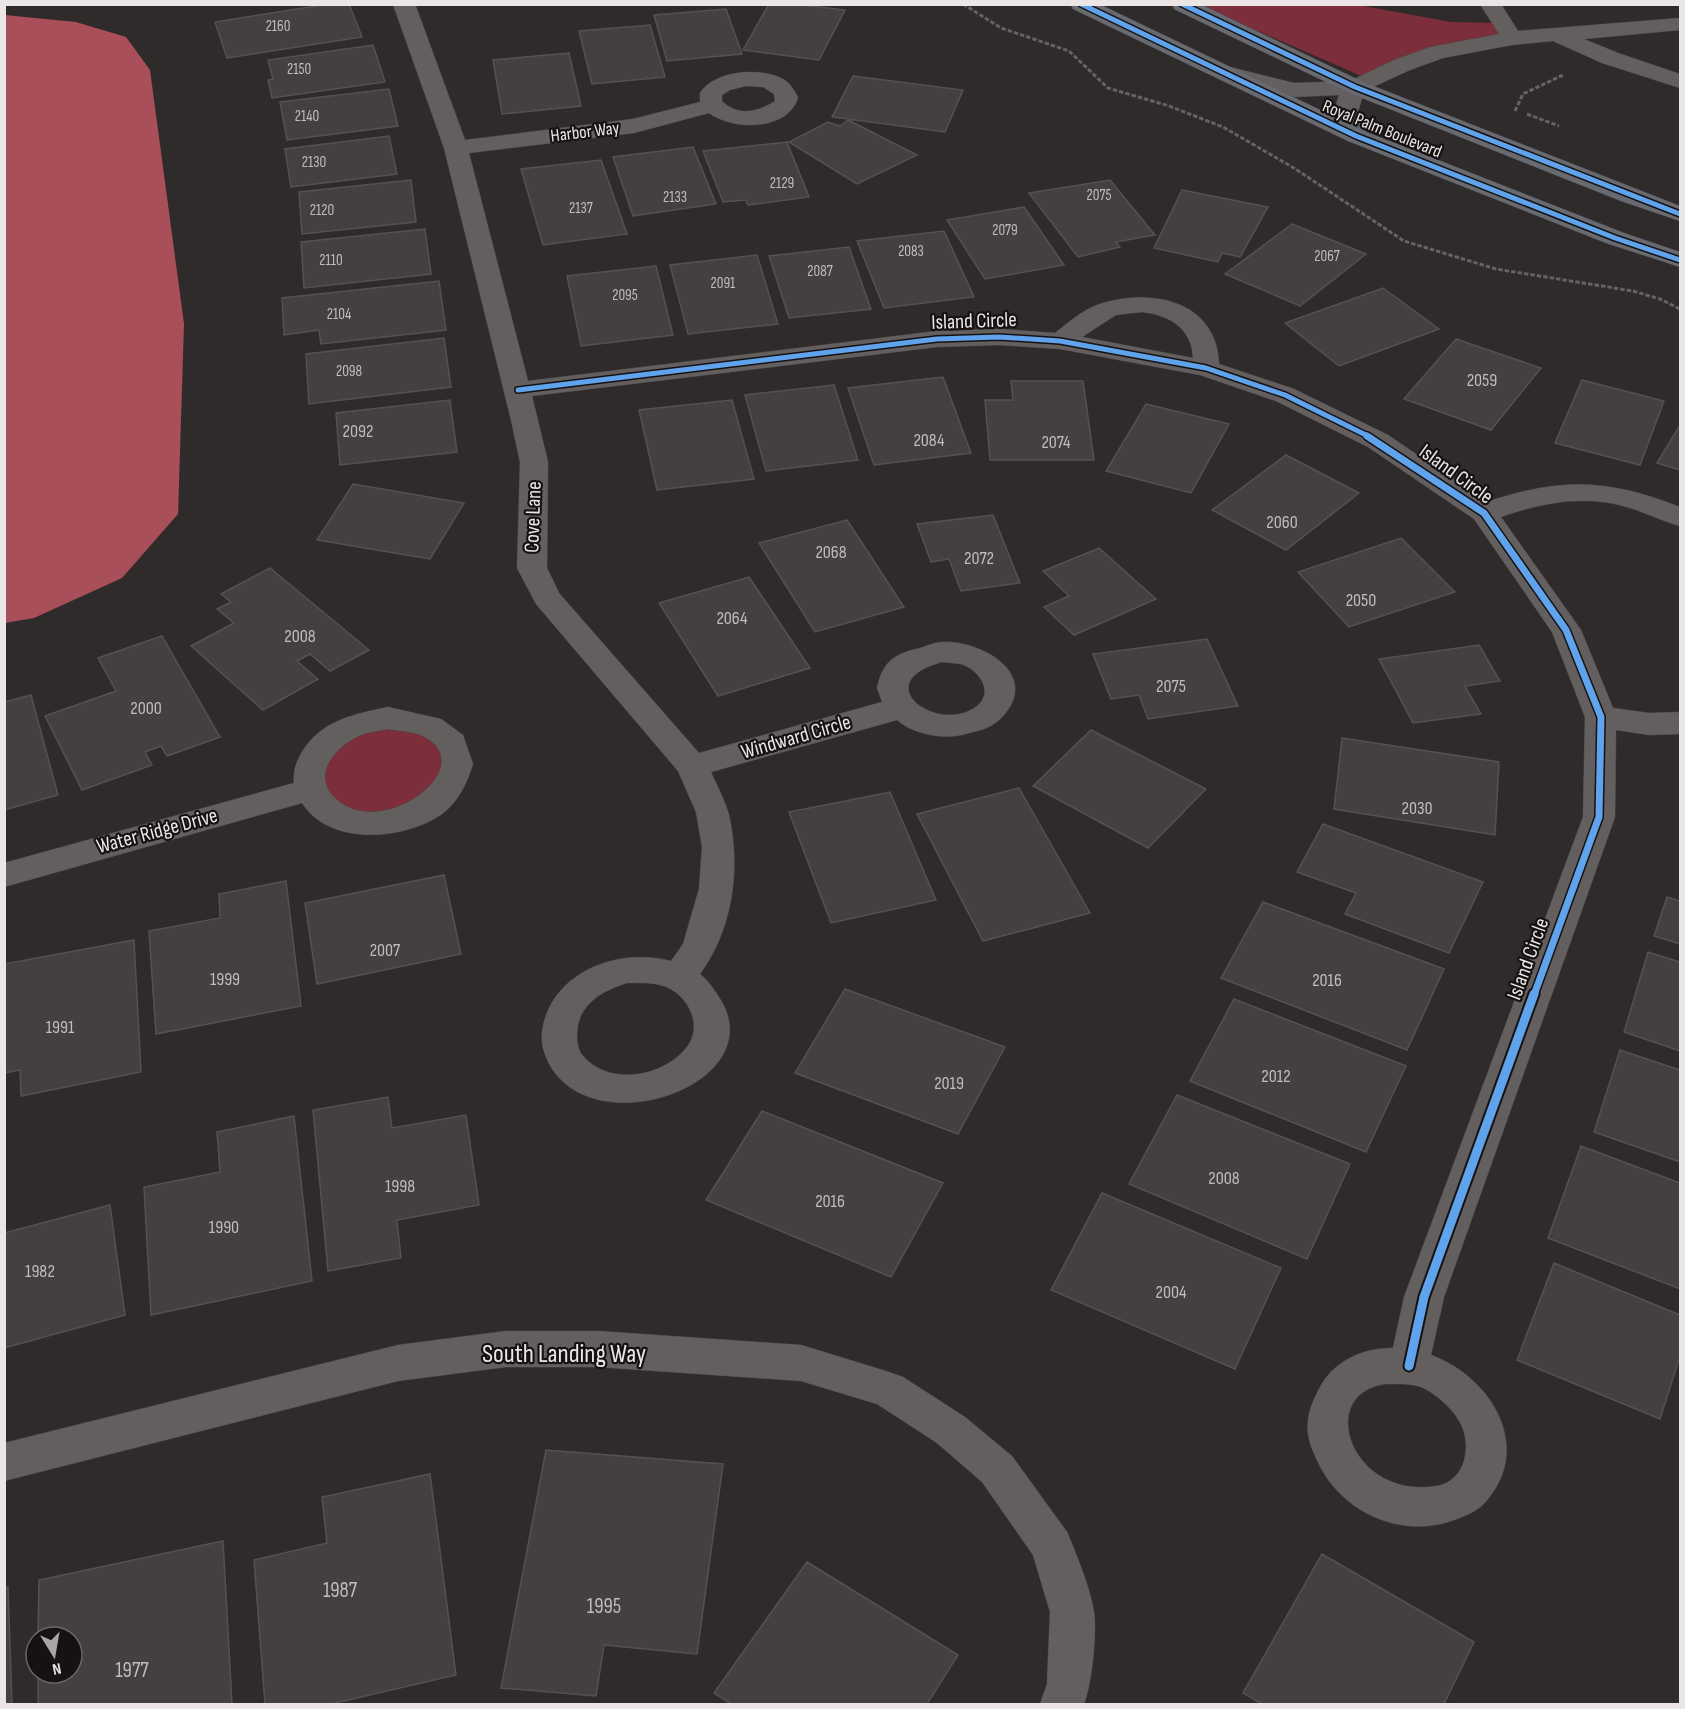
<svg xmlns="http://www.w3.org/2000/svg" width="1685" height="1709" viewBox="0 0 1685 1709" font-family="'Sofia Sans Condensed',sans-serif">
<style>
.green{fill:#7c2e3a}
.water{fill:#a94f59}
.building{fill:#454040;stroke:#565151;stroke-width:1.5}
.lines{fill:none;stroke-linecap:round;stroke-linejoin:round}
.minor-casing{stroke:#4b4646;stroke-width:1}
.major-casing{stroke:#4b4646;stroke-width:1}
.path{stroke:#666262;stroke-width:3;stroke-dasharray:4.5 2;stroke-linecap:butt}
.minor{fill:#645f5f;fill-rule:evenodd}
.major{fill:#676a71;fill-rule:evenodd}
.cycleway-far2-casing{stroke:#171212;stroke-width:8}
.cycleway-far1-casing{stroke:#171212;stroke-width:10}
.cycleway-casing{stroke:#171212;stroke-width:13}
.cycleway-far2{stroke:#60a3ed;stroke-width:5}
.cycleway-far1{stroke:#60a3ed;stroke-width:7}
.cycleway{stroke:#60a3ed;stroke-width:9}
.labels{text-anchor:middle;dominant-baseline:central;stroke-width:4.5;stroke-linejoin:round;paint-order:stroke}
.far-number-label{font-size:15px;fill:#c2bcbc}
.far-street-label{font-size:18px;fill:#ece5e5;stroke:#171212}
.number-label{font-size:18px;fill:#c2bcbc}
.street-label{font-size:21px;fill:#ece5e5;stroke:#171212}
.near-number-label{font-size:21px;fill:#c2bcbc}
.near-street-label{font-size:26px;fill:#ece5e5;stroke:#171212}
</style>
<rect width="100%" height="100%" fill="#302b2b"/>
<path class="green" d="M1198,5H1358L1451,22L1496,23L1504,36L1366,78Z
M388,719L455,750L414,814H330L313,758Z"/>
<path class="water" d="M5,15L76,22L126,37L150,70L184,324L178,514L122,578L34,618L5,623Z"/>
<path class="building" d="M329,4H349L362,37L227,58L215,22Z
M769,4H795L845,10L819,60L743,50Z
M726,9L742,54L667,61L654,15Z
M650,25L665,77L592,84L579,31Z
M373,45L385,82L272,98L268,80L273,79L268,60Z
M569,53L581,106L502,114L493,60Z
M853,76L963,90L945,132L832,117Z
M389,89L398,126L287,140L280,102Z
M848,120L917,155L857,184L789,142L828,122L840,126Z
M389,136L397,174L291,187L285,149Z
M787,142L809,197L748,205L746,200L723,202L703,151Z
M693,147L716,204L633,216L613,157Z
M601,160L627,234L543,245L521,169Z
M411,180L416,222L302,234L299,192Z
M1110,180L1155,235L1116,242L1120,247L1078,257L1029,193Z
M1182,190L1268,207L1240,257L1222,253L1218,262L1154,248Z
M1024,207L1064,265L985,279L947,220Z
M1292,224L1366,254L1300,306L1225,274Z
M425,229L431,274L304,288L301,242Z
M944,231L974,297L884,308L857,241Z
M849,247L871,309L789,318L769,256Z
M757,255L778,324L688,334L670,265Z
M656,266L673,335L581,346L567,276Z
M439,281L446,330L321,344L319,330L284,335L282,298Z
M1383,288L1439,329L1339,366L1285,323Z
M444,338L451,387L309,404L306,354Z
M1456,339L1541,368L1491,430L1404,399Z
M943,377L971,453L874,465L848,388Z
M1582,380L1664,401L1640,465L1555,443Z
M1011,381H1083L1094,460H990L985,400H1013Z
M834,385L858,460L766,471L745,395Z
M450,400L457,452L340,465L336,413Z
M732,400L754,479L657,490L639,410Z
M1146,404L1229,424L1191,493L1106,471Z
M1680,425V470L1657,463Z
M1286,455L1359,493L1286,550L1212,510Z
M353,484L464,503L430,559L317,540Z
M993,515L1020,583L961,591L949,559L931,562L917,524Z
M847,520L904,607L815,632L759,543Z
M1401,538L1455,592L1349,627L1298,572Z
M1099,548L1156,599L1074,635L1044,607L1069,596L1043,571Z
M270,568L369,650L330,671L310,654L297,661L318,679L263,710L191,646L234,623L217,609L231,602L221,594Z
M749,577L810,668L718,696L659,603Z
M162,636L220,737L167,756L161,746L145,752L152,765L82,790L45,716L116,691L98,658Z
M1207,639L1238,706L1148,719L1139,695L1111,699L1093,654Z
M1479,645L1500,681L1465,686L1481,714L1413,723L1379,659Z
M31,695L58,795L4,810V702Z
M1091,730L1206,789L1148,848L1033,786Z
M1342,738L1499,762L1495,835L1334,809Z
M1019,788L1090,913L983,941L917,814Z
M890,792L936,900L831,923L789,812Z
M1323,824L1483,882L1449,953L1345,914L1356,893L1297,872Z
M444,875L461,954L317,984L305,903Z
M286,881L301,1006L156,1034L149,931L220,918L219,894Z
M1667,897L1680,901V944L1654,936Z
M1263,902L1444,969L1407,1050L1221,978Z
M134,940L141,1072L21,1096L20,1070L4,1073V964Z
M1648,952L1680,962V1051L1624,1032Z
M845,989L1005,1047L958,1134L795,1073Z
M1234,999L1406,1066L1366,1152L1190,1081Z
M1620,1050L1680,1070V1162L1594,1132Z
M1177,1095L1350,1164L1307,1259L1129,1184Z
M388,1097L392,1128L466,1115L479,1205L397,1220L401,1258L328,1271L313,1110Z
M762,1111L943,1183L891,1277L706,1200Z
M294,1116L312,1281L151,1315L144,1187L220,1172L217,1132Z
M1581,1146L1680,1183V1289L1548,1238Z
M1102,1193L1281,1268L1235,1369L1051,1290Z
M110,1205L125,1315L4,1348V1233Z
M1554,1263L1680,1315V1356L1660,1419L1517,1360Z
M546,1450L723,1464L697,1654L604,1645L596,1696L501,1688Z
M430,1474L456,1675L331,1704H265L254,1560L327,1543L322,1497Z
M223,1541L232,1704H38V1673H72V1637H38L39,1580Z
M1322,1554L1474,1642L1444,1704H1262L1243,1693Z
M807,1562L958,1655L927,1704H731L714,1693Z
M8,1587L12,1704H4V1588Z"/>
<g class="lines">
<defs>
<path id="minor" d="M393,4H415L465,140L633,119L700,102V93C715,70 760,67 783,79C790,83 794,90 798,97C789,131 733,131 709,113L634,133L469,153L528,381L937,331L999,329L1055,333C1068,323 1081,311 1097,305C1148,287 1217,299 1219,364L1294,389L1388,435L1487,502C1561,477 1609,479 1680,507V526C1661,521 1643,511 1623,506C1583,495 1540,503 1501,517L1581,630L1613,708L1649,713L1680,712V734L1649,735L1616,730L1615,817L1444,1297L1431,1355C1489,1376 1533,1444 1488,1499C1479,1511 1467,1515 1454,1520C1400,1540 1339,1511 1317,1460C1311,1448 1306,1434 1308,1421C1309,1408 1315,1397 1320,1387C1335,1360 1363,1348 1393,1348L1404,1297L1583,817L1585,717L1552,632L1474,519L1368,447L1276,401L1200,375L1060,349L999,345L937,347L532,396L548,462L547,568L559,593L699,753L882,702L877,688C883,661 894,654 920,648C927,646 935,642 943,642C974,640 1031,666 1011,705C1006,713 1001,720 992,725C985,730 975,731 966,734C945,740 914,735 897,720L711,772C717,786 725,800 729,815C741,868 733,929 700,974C710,982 715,991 722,1002C771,1091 571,1152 543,1048C540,1035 543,1021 549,1008C570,965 626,949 671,961L683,944L699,889L702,847L696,812L678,771L536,604L517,568L520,462L511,420L444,148ZM746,86L763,87L774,94L775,101C758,112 738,117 722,101V95L730,90ZM1142,312C1169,315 1192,328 1193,358L1082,337L1116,315ZM942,662C948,663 955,663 961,664C978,669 995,691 977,706C939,736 865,683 942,662ZM627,983C639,983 652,982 664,986C689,995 704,1027 686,1048C663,1077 610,1086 584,1057C578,1051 577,1043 577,1035C577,1005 601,991 627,983ZM1385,1384C1396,1384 1410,1383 1421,1387C1437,1394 1457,1412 1463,1429C1471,1452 1463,1482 1436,1486C1351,1500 1315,1394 1385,1384Z
M1480,4H1501L1518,31L1680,18V30L1584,39L1618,53L1680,74V88L1602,63L1553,41L1512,45L1443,58L1410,70L1364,91L1358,112L1368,136L1364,141L1356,143L1348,141C1337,126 1332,113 1339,95L1294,97L1218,78L1215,73L1218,68L1226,66L1294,83L1350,81L1394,60L1430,47L1499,34Z
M388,707L441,719L463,735L473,764C467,783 459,801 442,814C405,840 330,847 302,803L4,887V863L294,783C293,771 296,762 302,752C321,720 355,714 388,707ZM388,729C398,731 410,731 420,735C482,761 396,833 346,806C309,785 326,753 357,737C367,732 378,731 388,729Z
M506,1331H598L801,1345L889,1372L903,1377L965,1417L1012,1456L1067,1532C1076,1553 1091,1590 1094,1612C1097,1635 1092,1683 1084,1704H1040L1047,1684L1050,1612L1033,1555L982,1482L937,1443L877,1404L801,1381L598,1367H506L398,1381L4,1481V1443L398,1345Z"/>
<path id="major" d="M1071,4H1099L1364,131L1624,233L1680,252V267L1606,243L1348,141L1073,9Z
M1172,4H1200L1363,82L1680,206V221L1621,201L1347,92L1174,9Z"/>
</defs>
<use href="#minor" class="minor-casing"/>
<use href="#major" class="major-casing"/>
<path class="path" d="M963,4L1001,28L1069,51L1108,88L1169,106L1223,127L1294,168L1404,241L1496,269L1633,291L1660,299L1680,309
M1515,111L1523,94L1563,75
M1527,114L1559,126"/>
<use href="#minor" class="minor"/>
<use href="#major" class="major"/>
<defs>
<path id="cycleway-far2" d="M1081,4L1356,136L1615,238L1680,260
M1182,4L1355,87L1680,214
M518,390L937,339L999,337L1060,341L1206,368L1285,395L1370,437"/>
<path id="cycleway-far1" d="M1367,436L1484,513L1566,630L1601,717L1599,817L1534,995"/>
<path id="cycleway" d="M1409,1366L1424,1297L1534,994"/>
</defs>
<use href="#cycleway-far2" class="cycleway-far2-casing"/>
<use href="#cycleway-far1" class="cycleway-far1-casing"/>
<use href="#cycleway" class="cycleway-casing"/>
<use href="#cycleway-far2" class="cycleway-far2"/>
<use href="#cycleway-far1" class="cycleway-far1"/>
<use href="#cycleway" class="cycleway"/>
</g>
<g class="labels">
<g class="far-number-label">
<text x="278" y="26">2160</text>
<text x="299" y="69">2150</text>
<text x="307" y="116">2140</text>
<text x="314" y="162">2130</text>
<text x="782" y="183">2129</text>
<text x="1099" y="195">2075</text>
<text x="675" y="197">2133</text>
<text x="581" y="208">2137</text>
<text x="322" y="210">2120</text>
<text x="1005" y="230">2079</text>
<text x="911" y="251">2083</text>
<text x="1327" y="256">2067</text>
<text x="331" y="260">2110</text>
<text x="820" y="271">2087</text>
<text x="723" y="283">2091</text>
<text x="625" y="295">2095</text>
<text x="339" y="314">2104</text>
<text x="349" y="371">2098</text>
</g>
<g class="far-street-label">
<text transform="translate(1382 129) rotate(22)">Royal Palm Boulevard</text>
<text transform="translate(585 132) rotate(-7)">Harbor Way</text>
</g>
<g class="number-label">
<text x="1482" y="380">2059</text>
<text x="358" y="431">2092</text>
<text x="929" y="440">2084</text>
<text x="1056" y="442">2074</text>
<text x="1282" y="522">2060</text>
<text x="831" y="552">2068</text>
<text x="979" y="558">2072</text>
<text x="1361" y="600">2050</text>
<text x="732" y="618">2064</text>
<text x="300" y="636">2008</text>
<text x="1171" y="686">2075</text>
<text x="146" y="708">2000</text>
<text x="1417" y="808">2030</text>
<text x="385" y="950">2007</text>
<text x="225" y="979">1999</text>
<text x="1327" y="980">2016</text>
<text x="60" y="1027">1991</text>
<text x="1276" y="1076">2012</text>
<text x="949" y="1083">2019</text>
<text x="1224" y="1178">2008</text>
<text x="400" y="1186">1998</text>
<text x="830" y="1201">2016</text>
<text x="224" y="1227">1990</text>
<text x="40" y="1271">1982</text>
<text x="1171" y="1292">2004</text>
</g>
<g class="street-label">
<text transform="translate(974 321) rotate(-2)">Island Circle</text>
<text transform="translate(1456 474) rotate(36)">Island Circle</text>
<text transform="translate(533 517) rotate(-88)">Cove Lane</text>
<text transform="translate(796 737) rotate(-16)">Windward Circle</text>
<text transform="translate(157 831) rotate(-15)">Water Ridge Drive</text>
<text transform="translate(1528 959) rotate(-70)">Island Circle</text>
</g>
<g class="near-number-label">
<text x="340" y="1590">1987</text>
<text x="604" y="1606">1995</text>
<text x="132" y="1670">1977</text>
</g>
<g class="near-street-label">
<text x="564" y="1354">South Landing Way</text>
</g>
</g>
<rect width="1685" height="1709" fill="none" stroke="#ece5e5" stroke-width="12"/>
<g transform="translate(54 1655) rotate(169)"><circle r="28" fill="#171212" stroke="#6c6666" stroke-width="1.5"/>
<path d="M0-4.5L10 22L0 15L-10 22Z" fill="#aaa4a4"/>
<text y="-9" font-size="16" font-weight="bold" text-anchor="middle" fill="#ece5e5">N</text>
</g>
</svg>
